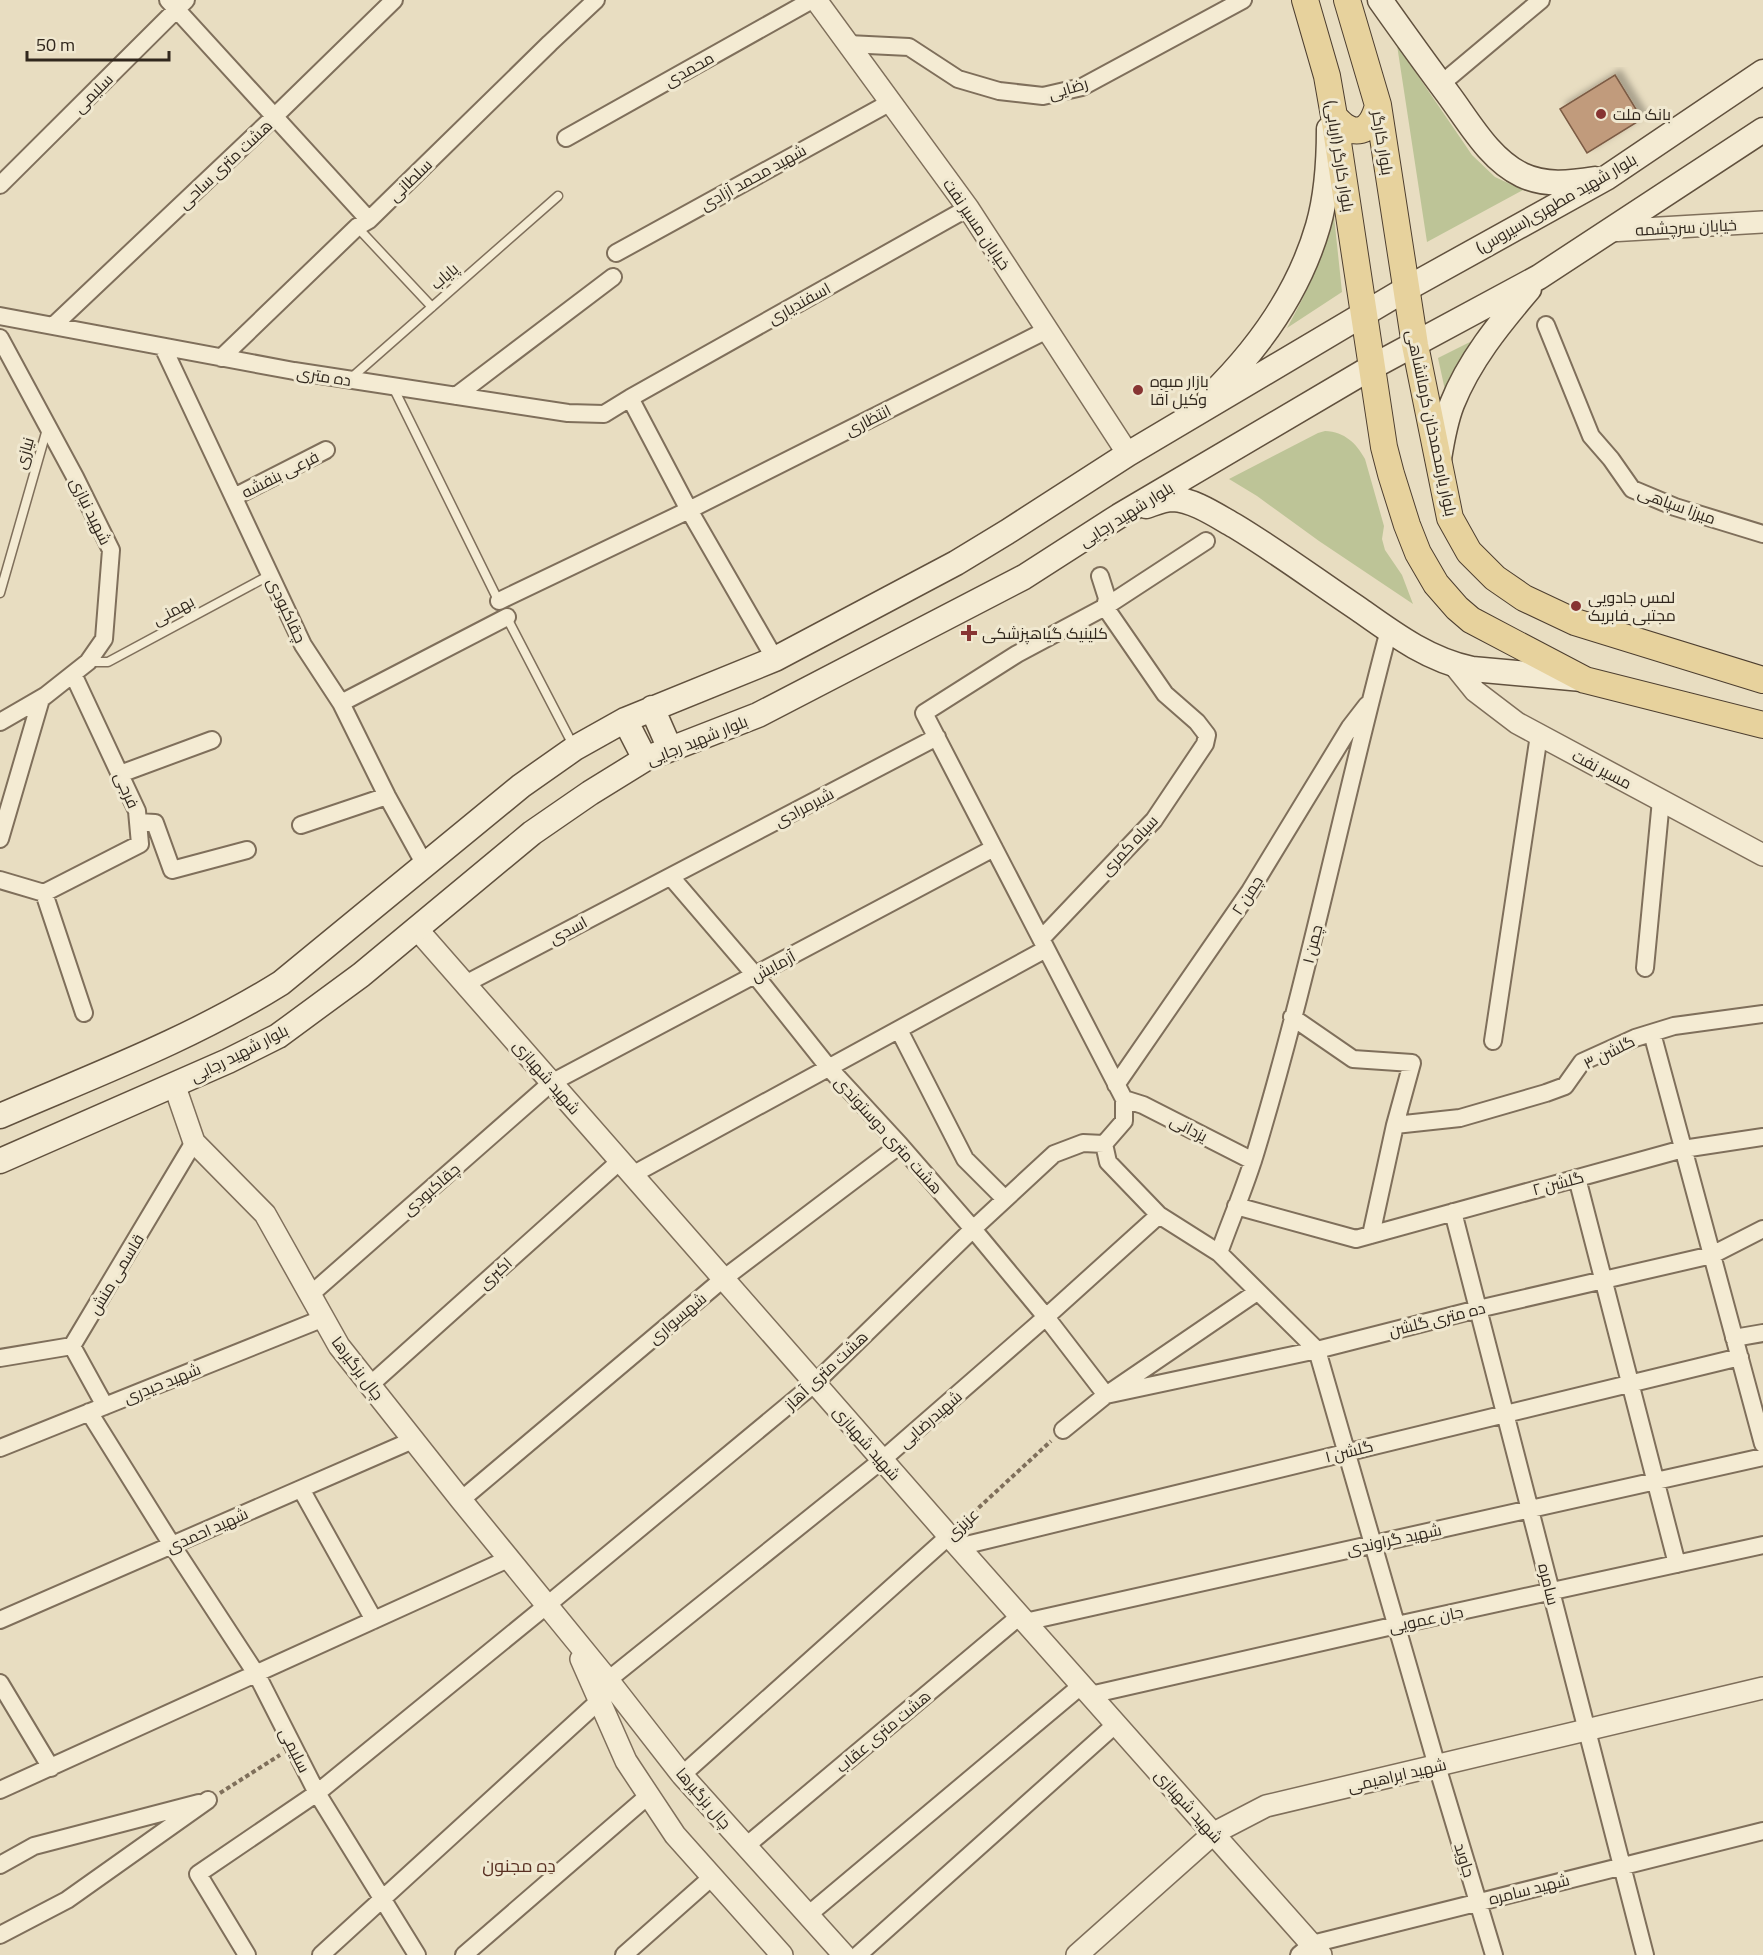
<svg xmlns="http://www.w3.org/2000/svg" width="1763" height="1955" viewBox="0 0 1763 1955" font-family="Georgia,Cairo,serif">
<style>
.green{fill:#bdc497}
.building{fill:#c19b7c;stroke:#7b5b44;stroke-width:1.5;filter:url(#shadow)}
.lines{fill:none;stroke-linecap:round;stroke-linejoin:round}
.service-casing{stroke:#7f6f5b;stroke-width:11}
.minor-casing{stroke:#7f6f5b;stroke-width:20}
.tertiary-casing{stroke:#7f6f5b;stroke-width:24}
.secondary-casing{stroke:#61513e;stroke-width:27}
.primary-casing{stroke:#4d3e2f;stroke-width:28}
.path{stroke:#7f6f5b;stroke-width:4;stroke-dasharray:4.5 3;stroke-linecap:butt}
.service{stroke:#f4ebd3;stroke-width:8}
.minor{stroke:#f4ebd3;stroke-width:16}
.tertiary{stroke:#f4ebd3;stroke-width:21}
.secondary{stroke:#f4ebd3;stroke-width:24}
.primary{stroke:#e7d29d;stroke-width:26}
.poi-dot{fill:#873432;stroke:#f0e8d0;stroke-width:2}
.labels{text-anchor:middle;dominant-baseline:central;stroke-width:6;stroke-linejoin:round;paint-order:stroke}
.street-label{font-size:16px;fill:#31271d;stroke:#f0e8d0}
.poi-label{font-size:16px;fill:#31271d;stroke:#f0e8d0;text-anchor:start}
.neighbourhood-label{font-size:18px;fill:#582f22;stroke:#f0e8d0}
</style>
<defs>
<filter id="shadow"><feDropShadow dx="5.5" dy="-5.5" stdDeviation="3" flood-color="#0004"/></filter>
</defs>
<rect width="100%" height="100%" fill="#e8ddc1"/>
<path class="green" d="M1397,45L1472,155L1495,177L1523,190L1427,242Z
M1334,216L1342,292L1287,328C1307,292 1324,256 1334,216Z
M1476,339L1445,390L1438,358Z
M1325,431C1345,432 1356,443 1365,459L1384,526L1382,539L1385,550L1402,575L1413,604L1319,541L1257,496L1229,479L1318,433Z"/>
<path class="building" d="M1615,75L1642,119L1587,153L1560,109Z"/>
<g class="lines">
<defs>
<path id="service" d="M357,227L432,307
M350,379L558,196
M393,387L500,604
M0,593L47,429
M506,616L573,745
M88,662H108L270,575"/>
<path id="minor" d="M168,0L369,220
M848,44L909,47L958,79L999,91L1043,96L1082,87L1243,0
M1441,84L1541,0
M566,138L812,0
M0,185L186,0
M616,253L891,102
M0,316L294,371L568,413L604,414L630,398L689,510L775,659
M1546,325L1591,436L1611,459L1632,489L1675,507L1763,534
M53,326L275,116L394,0
M0,338L75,477L111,550L104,639L88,662L45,696L0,722
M163,347L303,645L341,703L387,796L425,865
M221,358L357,227L369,220L550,43L596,0
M456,396L613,277
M630,398L968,208
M234,497L326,450
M1100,576L1107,598L1105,607L1017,654L924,713L1124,1099V1121L1104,1144L1108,1162L1159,1215L1219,1253L1317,1350L1437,1766L1494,1955
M499,601L689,510L1047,330
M341,703L507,617
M120,774L212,740
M138,822L155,823L172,870L247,850
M301,825L387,796
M0,839L41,699
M671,877L755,975L829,1068L900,1145L973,1229L1046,1317L1106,1395L1317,1350L1478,1309L1712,1255L1763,1229
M0,880L44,893L84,1013
M44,893L140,844L137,811L73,674
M1041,939L1154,820L1205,744L1207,735L1197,722L1165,694L1105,607L1206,541
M1645,968L1661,800
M465,984L937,737
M1292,1017L1353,1059L1412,1063L1395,1125L1371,1235
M899,1030L965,1159L1005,1199
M1652,1033L1763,1444
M1493,1041L1539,735
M1116,1085L1250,891L1350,727L1367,705
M1124,1099L1143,1105L1253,1161
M1395,1125L1460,1118L1546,1093L1565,1086L1582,1062L1635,1038L1674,1026L1763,1014
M632,1175L1046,949
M1577,1178L1677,1564
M1236,1206L1356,1239L1683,1149L1763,1137
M1453,1212L1645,1955
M1219,1253C1231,1219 1246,1185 1256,1151C1308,979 1343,803 1389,630
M311,1294L551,1083L994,848
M1734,1338L1763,1333
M0,1358L72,1346
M370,1385L620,1161
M105,1406L72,1346L194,1142
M89,1412L172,1545L257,1675L317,1793L417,1955
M1063,1430L1106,1395L1257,1292
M0,1448L324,1318
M301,1489L374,1620
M461,1500L723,1279L900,1145
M958,1547L1740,1357
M0,1620L413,1440
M1025,1622L1763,1457
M608,1680L882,1460L1046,1317L1159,1215
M0,1683L51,1768
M1090,1695L1397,1625L1763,1545
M682,1775L949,1536
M0,1790L508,1559
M746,1846L1020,1616
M0,1865L34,1846L199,1803
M808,1915L1082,1685
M0,1935L67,1900L208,1800
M247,1955L198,1874L317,1793L546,1606L815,1383L973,1229L1054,1154L1083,1143L1104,1144
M321,1955L599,1701
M464,1955L649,1795
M624,1955L712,1877
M858,1955L1116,1724
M1299,1955L1312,1944L1763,1831"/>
<path id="tertiary" d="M816,0L968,208L1128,454
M1609,231L1763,222
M1454,665L1475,691L1517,723L1763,855
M416,928L949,1536L1321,1955
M174,1084L194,1142L265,1214L339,1346L461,1500L608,1680L682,1775L844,1955
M581,1659L626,1761L675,1835L782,1955
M1077,1955L1214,1833L1266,1806L1763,1688"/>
<path id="secondary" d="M1380,0C1402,31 1425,63 1448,94C1469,122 1489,159 1522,175C1545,186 1570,183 1595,179
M1210,396C1258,349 1299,292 1318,226C1327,195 1329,162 1329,129
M1439,459C1442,440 1445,422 1452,404C1469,361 1499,324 1529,289
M1146,506C1155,503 1164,499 1173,499C1194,500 1217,516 1235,526C1278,552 1318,582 1360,610C1395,635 1429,660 1472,669L1582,679
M652,708L670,749
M625,720L645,759
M0,1116C95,1075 193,1038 281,983L521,786L575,748L625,720L775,659L956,563L1007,532L1128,454L1406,289L1606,178L1763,72
M0,1161L228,1061L278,1036L361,975L532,833L590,793L645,759L758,715L1024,577L1119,516L1372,367L1539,277L1763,130"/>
<path id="primary" d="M1305,0L1327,76L1334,116L1384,447L1391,474L1407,525L1418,553L1436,584L1457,608L1471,620L1585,680L1763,725
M1347,0L1378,105L1415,345L1450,518L1469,552L1495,578L1524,598L1575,622L1763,680
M1334,116C1353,140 1372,133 1378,105"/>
</defs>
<use href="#service" class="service-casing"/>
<use href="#minor" class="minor-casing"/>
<use href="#tertiary" class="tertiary-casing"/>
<use href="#secondary" class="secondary-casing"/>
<use href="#primary" class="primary-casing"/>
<path class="path" d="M962,1523L1051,1441
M220,1793L280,1755"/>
<use href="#service" class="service"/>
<use href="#minor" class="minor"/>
<use href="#tertiary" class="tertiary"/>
<use href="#secondary" class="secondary"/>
<use href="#primary" class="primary"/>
</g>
<g class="poi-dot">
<circle cx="1601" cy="114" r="6"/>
<circle cx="1138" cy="390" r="6"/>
<circle cx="1576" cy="606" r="6"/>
<path d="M966 624h6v6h6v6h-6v6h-6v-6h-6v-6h6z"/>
</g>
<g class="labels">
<g class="street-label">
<text transform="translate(689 69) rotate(-29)">محمدی</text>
<text transform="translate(1068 88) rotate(-17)">رضایی</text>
<text transform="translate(93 93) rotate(-45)">سلیمی</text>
<text transform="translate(1383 143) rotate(81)">بلوار کارگر</text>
<text transform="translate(1340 156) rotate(81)">بلوار کارگر (اربابی)</text>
<text transform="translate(225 164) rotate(-43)">هشت متری ساحی</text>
<text transform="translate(753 177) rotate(-29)">شهید محمد آزادی</text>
<text transform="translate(410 180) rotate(-44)">سلطانی</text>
<text transform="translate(1556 203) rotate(-30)">بلوار شهید مطهری(سیروس)</text>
<text transform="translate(977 224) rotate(56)">خیابان مسیر نفت</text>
<text transform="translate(1686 227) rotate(-3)">خیابان سرچشمه</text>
<text transform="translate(444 276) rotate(-41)">پایاب</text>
<text transform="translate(799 303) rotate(-29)">اسفندیاری</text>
<text transform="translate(324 376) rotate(9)">ده متری</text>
<text transform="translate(868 420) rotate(-27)">انتظاری</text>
<text transform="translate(1432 423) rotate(78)">بلوار یارمحمدخان کرمانشاهی</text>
<text transform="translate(24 453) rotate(-74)">نیازی</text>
<text transform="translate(280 474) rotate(-27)">فرعی بنفشه</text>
<text transform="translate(1677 505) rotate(20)">میرزا سپاهی</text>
<text transform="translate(91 511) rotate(64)">شهید نیازی</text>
<text transform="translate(1126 514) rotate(-32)">بلوار شهید رجایی</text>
<text transform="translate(173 610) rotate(-28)">بهمنی</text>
<text transform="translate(287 610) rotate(65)">چقاکبودی</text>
<text transform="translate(697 740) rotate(-22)">بلوار شهید رجایی</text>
<text transform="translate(1602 769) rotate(28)">مسیر نفت</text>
<text transform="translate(127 790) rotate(66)">فرجی</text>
<text transform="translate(804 807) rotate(-28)">شیرمرادی</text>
<text transform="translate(1129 845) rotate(-47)">سیاه کمری</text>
<text transform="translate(1247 895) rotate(-57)">چمن ۲</text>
<text transform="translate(568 930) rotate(-28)">اسدی</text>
<text transform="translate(1312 944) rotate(-76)">چمن ۱</text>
<text transform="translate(773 966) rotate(-28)">آزمایش</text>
<text transform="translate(1609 1052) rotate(-27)">گلشن ۳</text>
<text transform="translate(239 1053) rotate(-27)">بلوار شهید رجایی</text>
<text transform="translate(547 1077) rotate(49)">شهید شهبازی</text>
<text transform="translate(1189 1128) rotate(27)">یزدانی</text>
<text transform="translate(889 1135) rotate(48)">هشت متری دوستوندی</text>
<text transform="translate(1558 1183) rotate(-15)">گلشن ۲</text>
<text transform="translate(431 1189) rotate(-41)">چقاکبودی</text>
<text transform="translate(495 1273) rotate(-42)">اکبری</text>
<text transform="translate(116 1274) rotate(-59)">قاسمی منش</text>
<text transform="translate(677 1318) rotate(-40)">شهسواری</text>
<text transform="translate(1437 1319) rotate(-14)">ده متری گلشن</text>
<text transform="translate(358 1368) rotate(53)">چال بزگیرها</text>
<text transform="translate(826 1370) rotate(-43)">هشت متری آهاز</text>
<text transform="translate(162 1383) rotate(-22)">شهید حیدری</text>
<text transform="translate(930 1419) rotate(-41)">شهیدرضایی</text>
<text transform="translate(867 1443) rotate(49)">شهید شهبازی</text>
<text transform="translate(1349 1451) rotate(-14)">گلشن ۱</text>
<text transform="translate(962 1524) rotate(-43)">عزیزی</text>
<text transform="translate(207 1530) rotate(-24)">شهید احمدی</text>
<text transform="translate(1394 1539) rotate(-12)">شهید گراوندی</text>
<text transform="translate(1549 1584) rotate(76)">سامره</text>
<text transform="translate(1426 1619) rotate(-12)">جان عمویی</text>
<text transform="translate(883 1731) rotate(-40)">هشت متری عقاب</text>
<text transform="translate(295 1750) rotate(63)">سلیمی</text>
<text transform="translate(1397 1775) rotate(-13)">شهید ابراهیمی</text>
<text transform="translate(704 1798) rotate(49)">چال بزگیرها</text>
<text transform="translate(1189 1806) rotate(48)">شهید شهبازی</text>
<text transform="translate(1465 1860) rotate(73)">جاوید</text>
<text transform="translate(1529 1889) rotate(-14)">شهید سامره</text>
</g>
<g class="poi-label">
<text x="1613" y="114">بانک ملت</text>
<text x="1150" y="381">بازار میوه<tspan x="1150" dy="18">وکیل آقا</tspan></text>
<text x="1588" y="597">لمس جادویی<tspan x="1588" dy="18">مجتبی فابریک</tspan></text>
<text x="982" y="633">کلینیک گیاهپزشکی</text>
</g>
<g class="neighbourhood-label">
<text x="519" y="1865">دِه مجنون</text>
</g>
</g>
<path d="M27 51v9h142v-9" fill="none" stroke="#31271d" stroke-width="3"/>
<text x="36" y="51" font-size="18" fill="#31271d" stroke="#f0e8d0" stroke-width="4.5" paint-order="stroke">50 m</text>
</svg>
